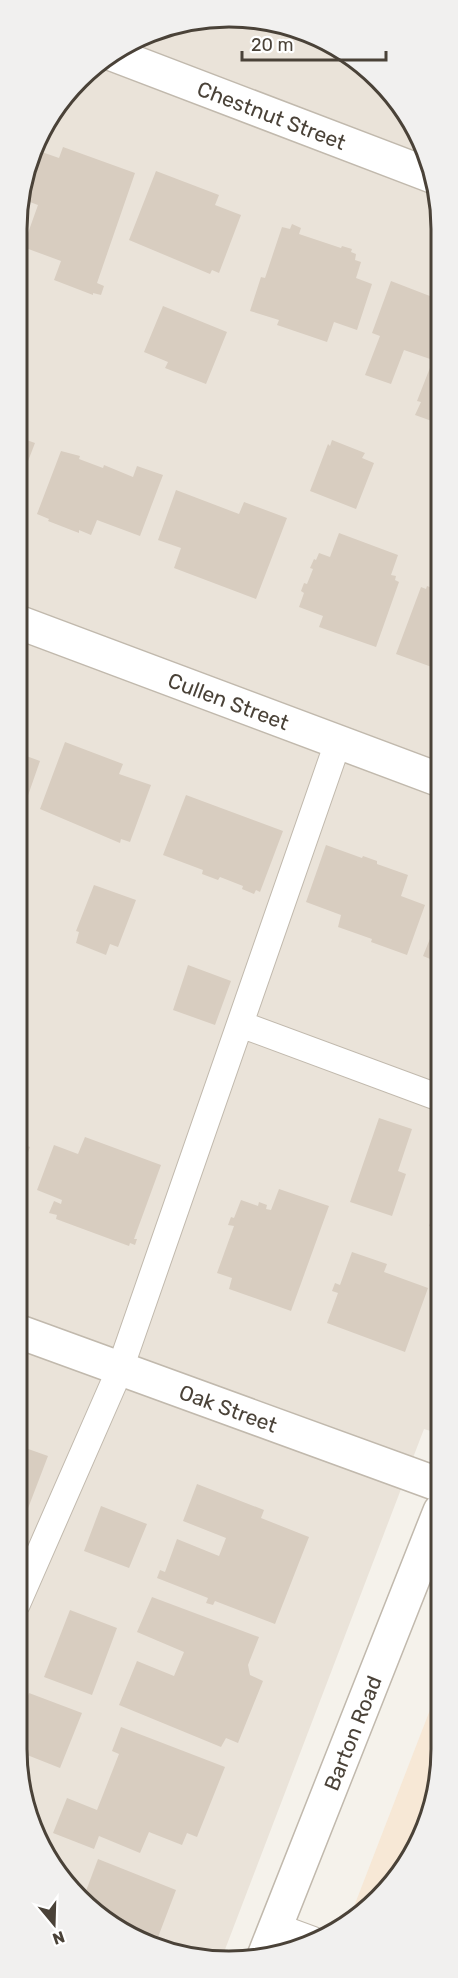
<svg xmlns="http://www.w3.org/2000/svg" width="458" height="1978" viewBox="0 0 458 1978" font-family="Rubik,sans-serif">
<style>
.residential{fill:#eae3d9}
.commercial{fill:#f7e8d6}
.building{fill:#d8cdc0}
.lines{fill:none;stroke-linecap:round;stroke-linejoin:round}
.service-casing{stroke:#c1b9ad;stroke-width:28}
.minor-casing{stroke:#c1b9ad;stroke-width:36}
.service{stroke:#fff;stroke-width:26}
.minor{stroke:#fff;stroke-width:33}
.labels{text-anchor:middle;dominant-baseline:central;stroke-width:4.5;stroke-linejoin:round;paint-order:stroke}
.street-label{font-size:21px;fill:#4a4238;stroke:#fff}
.rim{fill:none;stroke:#4a4238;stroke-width:3}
</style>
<rect width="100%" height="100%" fill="#f5f2eb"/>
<path class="residential" d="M257,18L323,39L379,79L420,135L440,202V1434L424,1429L221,1960L215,1961L135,1939L69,1889L33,1830L17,1749L18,201L45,122L100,60L174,24Z"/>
<path class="commercial" d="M440,1684V1777L413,1855L359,1917L348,1922Z"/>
<path class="building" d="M63,147L135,173L97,283L104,286L101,295L93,293V295L54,280L61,261L23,247L38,205L19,198L36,150L59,158Z
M156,171L219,195L215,205L241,215L219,273L212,270L210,274L129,240Z
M292,224L301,228L299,234L341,248L342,246L352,249L351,252L356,254L355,260L361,262L356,278L372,284L357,330L334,322L327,342L277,325L279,320L250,311L261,277L265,278L282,227L290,229Z
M391,281L435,298L440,285V424L415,415L421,402L417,401L433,360L404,350L391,384L365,375L380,336L372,333Z
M163,306L227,332L206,384L165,368L168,362L144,352Z
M18,437L35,443L18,487Z
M332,440L365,453L362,458L374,463L356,509L310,491L328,444L330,446Z
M61,451L80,456L79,459L103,468L104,465L133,477L137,466L163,475L140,536L97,520L91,535L79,530V533L48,521L49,519L37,514Z
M176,490L239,514L244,502L287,518L256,599L174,568L181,548L158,540Z
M339,533L398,555L391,575L396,576L395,580L399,582L376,647L319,627L323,616L299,607L304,593L301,591L304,583L307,584L313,569L310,568L314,559L316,560L319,553L330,557Z
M427,586L440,591V670L396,654L421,587L426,589Z
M18,720L26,723L18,746Z
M65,742L123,764L119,774L151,785L130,842L121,839L120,843L40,809Z
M18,753L40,761L24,807L18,805Z
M186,795L283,831L260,892L256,890L254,894L242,889L243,886L220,877L218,880L202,874L203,870L163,855Z
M326,845L362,858L363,856L377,861V864L408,875L401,896L425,905L407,955L371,942L372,939L338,927L341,915L306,902Z
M94,885L136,900L118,947L110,944L106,955L76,943L79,932L76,931Z
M440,914V967L434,965L435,961L423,956Z
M188,965L231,981L215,1025L173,1010Z
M379,1118L412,1129L398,1171L406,1174L392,1216L350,1202Z
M85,1137L161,1165L134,1239H137L135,1245L130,1243L129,1246L56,1219L57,1215L49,1213L54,1201L61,1204L62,1200L37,1190L54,1145L78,1154Z
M17,1142L30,1147L17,1181Z
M279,1189L329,1206L291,1311L229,1289L232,1278L217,1273L234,1226L228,1225L231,1217L234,1218L241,1200L258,1206L259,1202L267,1205L266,1209L271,1210Z
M440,1197V1230L429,1226Z
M352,1252L387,1264L384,1272L428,1288L405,1352L327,1323L338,1293L332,1291L335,1283L340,1285Z
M17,1445L48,1456L22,1524L17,1522Z
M197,1484L264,1510L261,1518L309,1537L275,1624L215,1601L213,1605L206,1603L208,1598L157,1578L160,1570L165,1572L177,1539L219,1556L226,1538L183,1521Z
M101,1506L147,1524L129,1568L84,1551Z
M152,1597L259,1637L248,1665L250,1675L263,1681L238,1743L226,1738L221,1747L119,1705L137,1661L174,1676L184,1652L137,1632Z
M70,1610L117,1628L92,1695L44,1677Z
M29,1693L82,1713L60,1768L17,1751V1726Z
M121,1727L225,1767L197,1837L187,1833L182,1845L149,1832L140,1853L99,1836L94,1849L53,1833L67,1798L97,1810L119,1754L112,1751Z
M98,1859L176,1890L155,1945L135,1939L83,1899Z"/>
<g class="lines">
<defs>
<path id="service" d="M240,1024L440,1098
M17,1604L120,1369L338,742
M275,1926L313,1940"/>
<g id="minor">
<path id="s1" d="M112,54L432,176"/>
<path id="s2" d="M18,622L440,780"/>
<path id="s3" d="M17,1331L440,1485"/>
<path id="s4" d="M264,1956L440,1511"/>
</g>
</defs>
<use href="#service" class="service-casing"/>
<use href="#minor" class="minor-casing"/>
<use href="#service" class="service"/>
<use href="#minor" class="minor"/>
</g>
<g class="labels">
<g class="street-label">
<text stroke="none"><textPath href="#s1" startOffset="171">Chestnut Street</textPath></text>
<text stroke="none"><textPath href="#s2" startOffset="225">Cullen Street</textPath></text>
<text stroke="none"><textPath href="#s3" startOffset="225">Oak Street</textPath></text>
<text stroke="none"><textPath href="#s4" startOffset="240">Barton Road</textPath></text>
</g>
</g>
<path d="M0 0H458V1978H0ZM229 27H229A202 202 0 0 1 431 229V1749A202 202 0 0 1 229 1951H229A202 202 0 0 1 27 1749V229A202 202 0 0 1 229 27Z" fill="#f1f0ef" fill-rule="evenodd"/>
<path class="rim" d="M229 27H229A202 202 0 0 1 431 229V1749A202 202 0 0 1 229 1951H229A202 202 0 0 1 27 1749V229A202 202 0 0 1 229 27Z"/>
<g transform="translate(54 1924) rotate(161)" stroke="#ffffff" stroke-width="4.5" paint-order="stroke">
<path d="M0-4.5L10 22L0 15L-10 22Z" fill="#4a4238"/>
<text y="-9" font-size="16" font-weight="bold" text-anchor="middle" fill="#4a4238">N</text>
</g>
<path d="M242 51v9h144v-9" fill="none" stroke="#4a4238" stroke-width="3"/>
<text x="251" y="51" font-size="18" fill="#4a4238" stroke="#ffffff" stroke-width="4.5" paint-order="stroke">20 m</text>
</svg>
